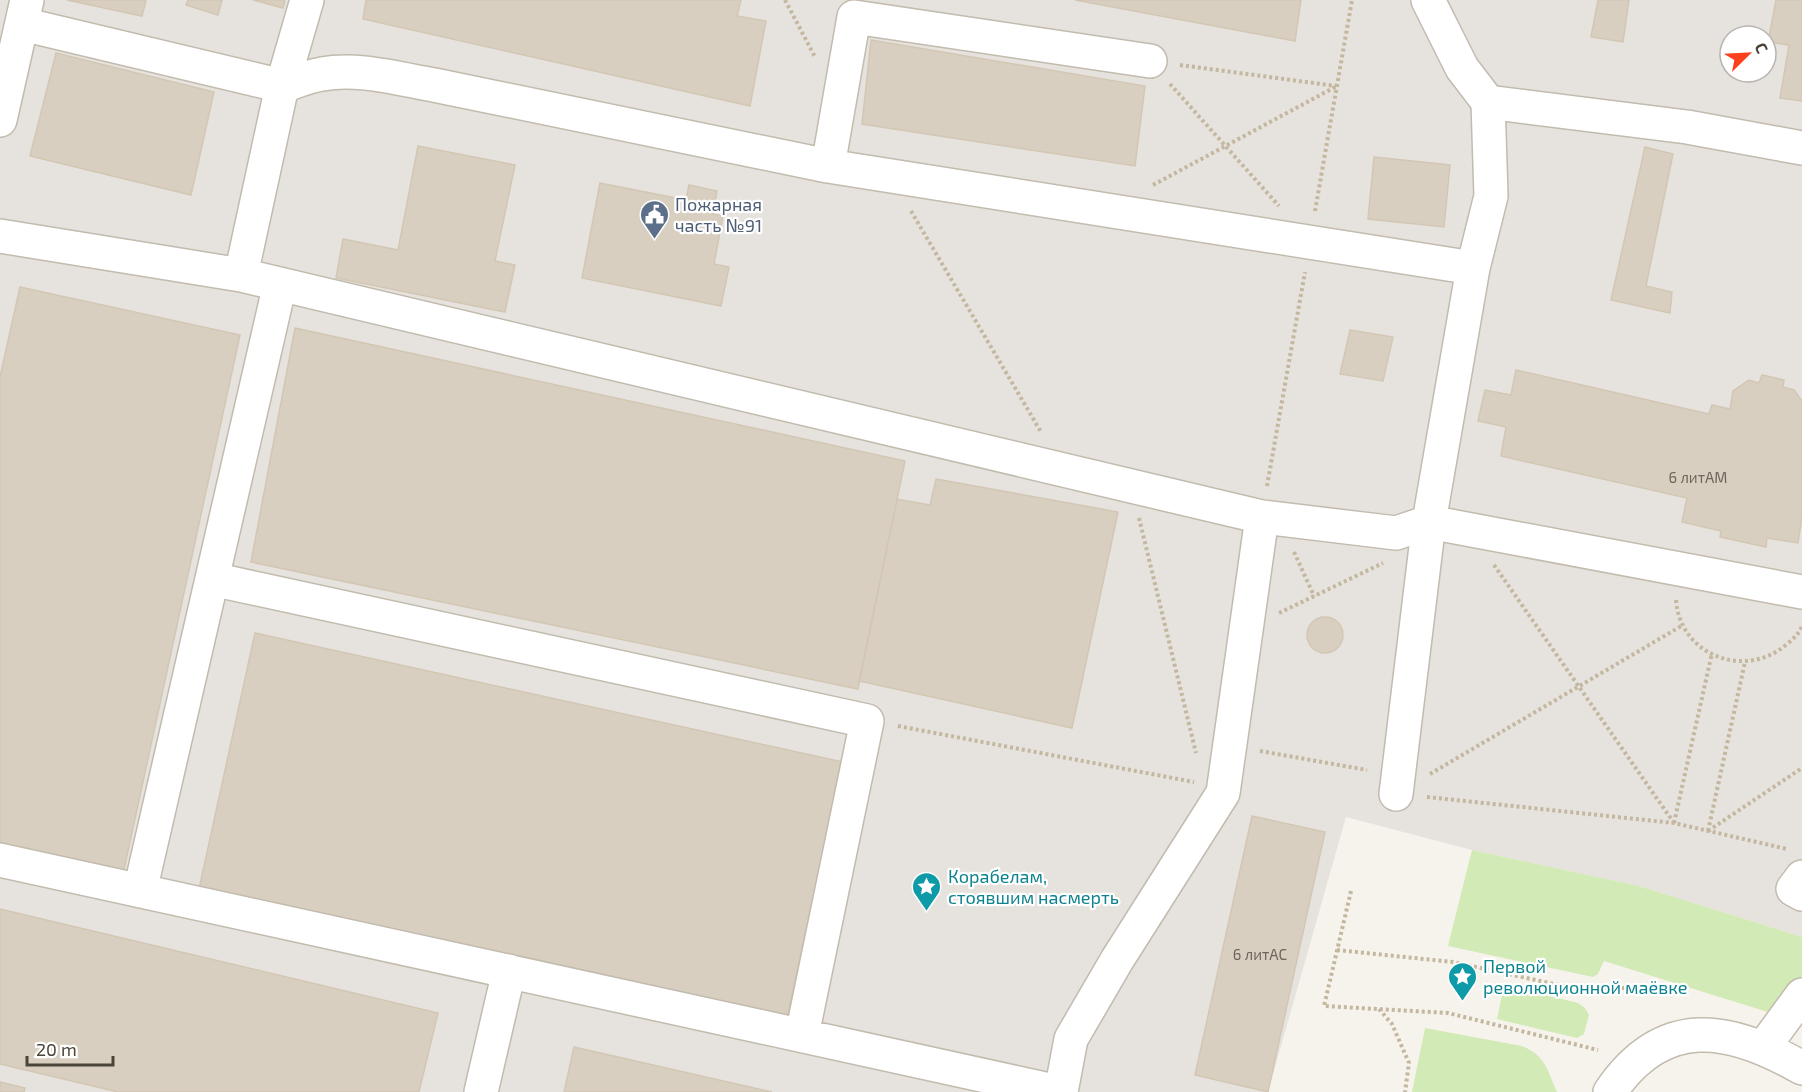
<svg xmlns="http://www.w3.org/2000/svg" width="1802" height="1092" viewBox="0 0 1802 1092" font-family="'Exo 2',sans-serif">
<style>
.industrial{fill:#e6e2dd;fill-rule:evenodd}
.green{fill:#d2eab5}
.building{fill:#d8cfc1;stroke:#d3c7b4;stroke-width:1.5}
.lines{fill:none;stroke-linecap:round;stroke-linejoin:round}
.minor-casing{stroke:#c2bbae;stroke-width:36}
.path{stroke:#c4b79f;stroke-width:4;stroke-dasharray:3 3;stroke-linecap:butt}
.minor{stroke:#fff;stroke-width:33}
.labels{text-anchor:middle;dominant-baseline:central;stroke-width:4.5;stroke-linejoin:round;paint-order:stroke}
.number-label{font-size:15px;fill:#6e675b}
.service-label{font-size:18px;fill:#4e5e75;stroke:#fff;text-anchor:start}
.culture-label{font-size:18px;fill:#0d838f;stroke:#fff;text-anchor:start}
</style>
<rect width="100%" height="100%" fill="#f6f3ec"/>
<path class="industrial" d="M0,0H1802V937L1639,886L1472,850L1346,817L1268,1092H0ZM1730,36H1766V72H1730Z"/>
<path class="green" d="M1472,850L1639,886L1802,937V977L1784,1010L1771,1013L1604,961L1598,974L1593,977L1448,946Z
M1502,984L1578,1003L1585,1008L1589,1015L1584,1034L1577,1038L1497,1019L1503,990Z
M1425,1028L1522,1046C1546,1056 1547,1070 1557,1092H1412Z"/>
<path class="building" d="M67,0H146L142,16Z
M188,0H222L218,15L186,5Z
M253,0H285L283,8Z
M366,0H741L737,16L766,21L750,106L363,19Z
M1075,0H1301L1295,41Z
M1598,0H1629L1623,42L1591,37Z
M1776,0H1802V101L1780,98L1789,45L1768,42Z
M871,40L1145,86L1135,166L862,124Z
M56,53L214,92L191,195L30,156Z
M418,146L515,165L495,261L515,265L505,312L336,278L343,239L398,250Z
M1645,147L1673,154L1646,286L1672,292L1670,313L1611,300Z
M1374,157L1450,165L1444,227L1368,219Z
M600,183L686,200L689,185L717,191L713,214L723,216L714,264L729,267L721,306L582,278Z
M20,287L240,335L123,874L0,847V377Z
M295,328L905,461L858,689L251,562Z
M1350,330L1393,337L1383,381L1340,374Z
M1516,370L1709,414L1712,405L1730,409L1733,391L1749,380L1759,383L1762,375L1784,380L1783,387L1794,390L1802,401V516L1798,543L1767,538L1766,547L1720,537L1721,531L1682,522L1687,498L1501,456L1506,427L1478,421L1485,390L1511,395Z
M936,479L1118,512L1072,728L859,681L897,499L930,505Z
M1307 635a18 18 0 1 1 36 0a18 18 0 1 1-36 0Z
M255,633L843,762L787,1018L199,889Z
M1252,816L1325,832L1268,1092L1195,1075Z
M0,909L438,1013L419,1092H118L0,1064Z
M574,1047L772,1092H564Z
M0,1082L25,1088L24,1092H0Z"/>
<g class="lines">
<defs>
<path id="minor" d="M1428,0L1462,68L1488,102
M22,24L282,86C295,82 309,76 322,74C358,67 399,79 434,85L828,166L1473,268
M0,120L27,0
M828,166L854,17L1150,61
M0,236L241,275L1262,517L1396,533L1429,522L1802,592
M241,275L282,86L307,0
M212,579L867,721L802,1035
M1396,794L1429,522L1473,268L1491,196L1488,102L1687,127L1802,148
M0,860L1059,1092
M1802,877L1793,889L1802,894
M140,891L280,284
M1763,1048L1802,995
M481,1092L509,971
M1061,1092L1071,1039L1117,960L1223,793L1262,517
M1610,1092C1663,1014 1729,1026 1802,1068"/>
</defs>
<use href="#minor" class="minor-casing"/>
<path class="path" d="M785,0L815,57
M1180,65L1336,86
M1170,84L1279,206
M1153,185L1337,86
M911,211L1041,432
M1315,211L1352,0
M1267,486L1305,272
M1139,518L1196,753
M1294,552L1314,596
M1494,565L1674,823
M1676,600C1680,656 1746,680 1787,644C1794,638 1799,634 1802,626
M1279,613L1383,563
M898,726L1194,782
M1260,751L1367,770
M1430,774L1683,625
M1427,797L1674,823L1787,849
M1674,823L1712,653
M1708,831L1745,662
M1708,831L1802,768
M1351,891L1324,1006L1448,1013L1598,1050
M1337,950L1453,962L1577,989L1626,988
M1379,1009L1392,1024L1409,1063L1405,1092"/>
<use href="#minor" class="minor"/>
</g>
<defs>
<symbol id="civic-pin" viewBox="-11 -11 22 30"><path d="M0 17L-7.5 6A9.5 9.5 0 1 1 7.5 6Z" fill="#5c6f8a" stroke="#fff"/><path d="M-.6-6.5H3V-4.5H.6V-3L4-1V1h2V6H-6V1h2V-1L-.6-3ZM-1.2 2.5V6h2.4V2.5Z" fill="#fff"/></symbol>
<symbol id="sight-pin" viewBox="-11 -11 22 30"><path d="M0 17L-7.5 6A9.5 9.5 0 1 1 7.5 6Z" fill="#0f9aa8" stroke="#fff"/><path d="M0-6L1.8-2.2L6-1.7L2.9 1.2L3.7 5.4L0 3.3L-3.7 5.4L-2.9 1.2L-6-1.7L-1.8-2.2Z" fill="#fff"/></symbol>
</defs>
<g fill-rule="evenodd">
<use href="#civic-pin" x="638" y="198" width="33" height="45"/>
<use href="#sight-pin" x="910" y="870" width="33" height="45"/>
<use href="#sight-pin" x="1446" y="960" width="33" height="45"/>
</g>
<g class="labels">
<g class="number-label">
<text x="1698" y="477">6 литАМ</text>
<text x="1260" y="954">6 литАС</text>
</g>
<g class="service-label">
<text x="675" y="204">Пожарная<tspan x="675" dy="21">часть №91</tspan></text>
</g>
<g class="culture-label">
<text x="948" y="876">Корабелам,<tspan x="948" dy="21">стоявшим насмерть</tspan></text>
<text x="1483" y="966">Первой<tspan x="1483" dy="21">революционной маёвке</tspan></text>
</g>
</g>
<g transform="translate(1748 54) rotate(66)"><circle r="28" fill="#ffffff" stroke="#b7b4b0" stroke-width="1.5"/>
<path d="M0-4.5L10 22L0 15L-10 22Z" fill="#fc3f1d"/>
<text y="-9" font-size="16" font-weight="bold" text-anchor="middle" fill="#4b4439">С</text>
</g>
<path d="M27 1056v9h86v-9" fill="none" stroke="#4b4439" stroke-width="3"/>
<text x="36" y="1056" font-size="18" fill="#4b4439" stroke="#ffffff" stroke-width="4.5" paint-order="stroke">20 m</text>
</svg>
